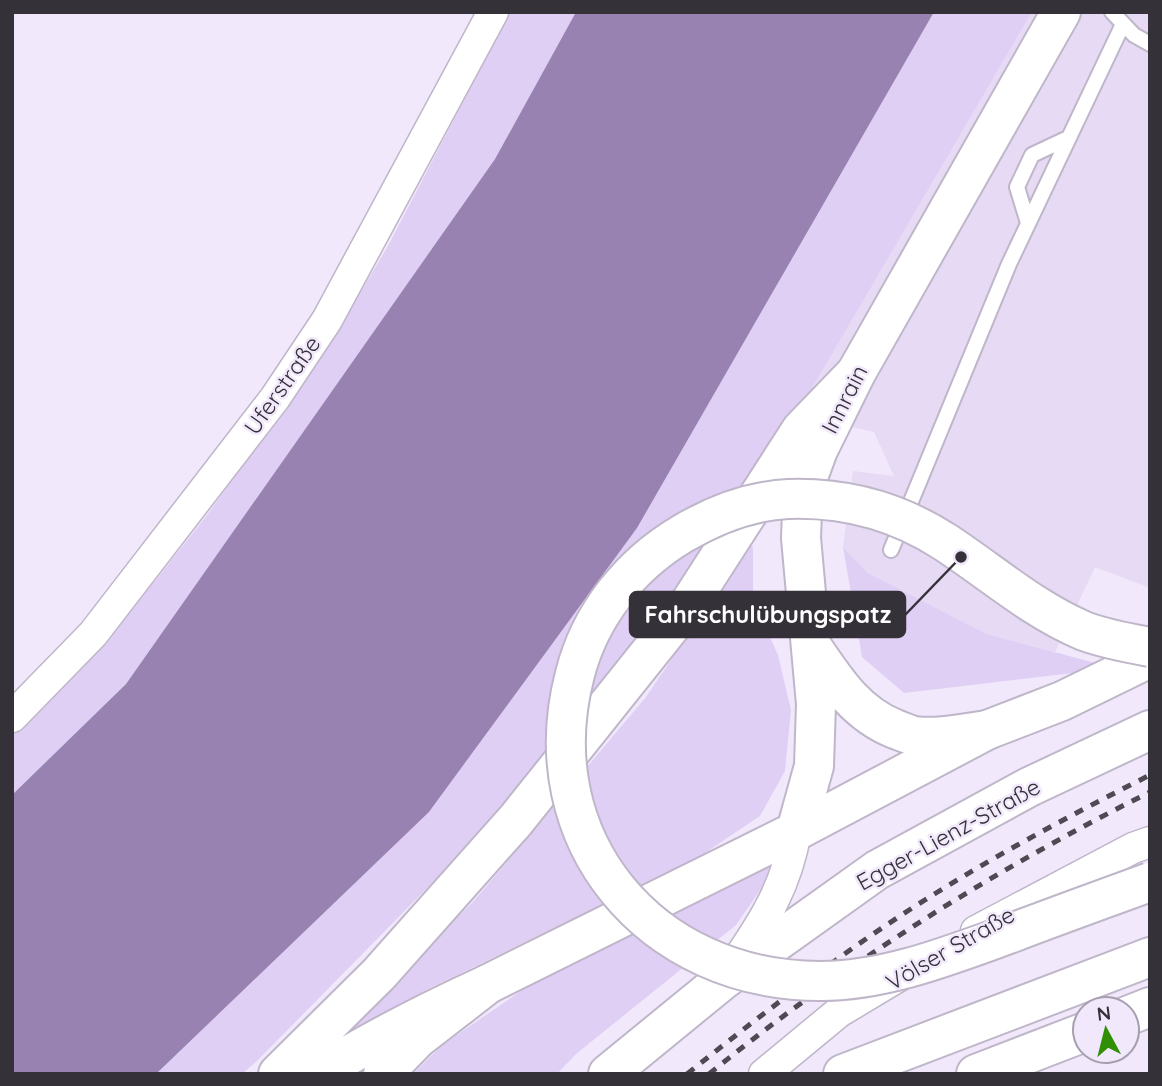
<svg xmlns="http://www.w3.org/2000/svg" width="1162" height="1086" viewBox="0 0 1162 1086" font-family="Quicksand,sans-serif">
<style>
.built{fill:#e6daf4}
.green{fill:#e0cff4}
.water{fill:#9882b1}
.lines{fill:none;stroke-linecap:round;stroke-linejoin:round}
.lane-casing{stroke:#bfb6c9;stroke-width:18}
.street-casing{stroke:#bfb6c9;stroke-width:33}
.secondary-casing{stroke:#bfb6c9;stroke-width:42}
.primary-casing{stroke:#bfb6c9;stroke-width:42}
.highway-casing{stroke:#bfb6c9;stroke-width:42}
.lane{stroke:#fff;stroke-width:14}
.street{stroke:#fff;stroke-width:30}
.secondary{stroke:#fff;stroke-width:38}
.primary{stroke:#fff;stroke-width:38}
.highway{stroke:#fff;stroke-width:38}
.rail{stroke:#4e4952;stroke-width:5;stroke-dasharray:9 9;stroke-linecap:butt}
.highway-bridge-casing{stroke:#bfb6c9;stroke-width:42;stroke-linecap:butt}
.highway-bridge{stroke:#fff;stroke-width:38}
.labels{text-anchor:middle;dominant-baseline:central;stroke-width:5;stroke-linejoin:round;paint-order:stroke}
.street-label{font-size:23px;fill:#353139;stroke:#f1e8fb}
.leader{fill:none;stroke:#353139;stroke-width:2.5}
.callout-dot{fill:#353139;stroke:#f1e8fb;stroke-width:2.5}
.callout{fill:#353139;stroke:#353139;stroke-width:2.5}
.callout-label{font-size:24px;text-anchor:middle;font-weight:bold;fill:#fff}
</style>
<rect width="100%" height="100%" fill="#f1e8fb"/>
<path class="built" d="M1032,12H1150V588L1095,567L1055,652L987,634L868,573L843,547L853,471L894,476L874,432L797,414Z"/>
<path class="green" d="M510,12H576L495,159L126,684L12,795V731L51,694L155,581L207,515L327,348L388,246Z
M934,12H1032L797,414L661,608L500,814L257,1061L242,1074H156L429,812L637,528Z
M749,544L753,547V600L778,655L791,710L785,771L760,816L693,861L428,989L329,1048L325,1044L473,902L646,697Z
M843,547L868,573L987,634L1114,668L904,693L862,657Z
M782,859L736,925L576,1054L557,1074H413L441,1046L541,977Z"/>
<path class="water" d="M576,12H934L637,528L429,812L156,1074H12V795L126,684L495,159Z"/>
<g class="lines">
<defs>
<path id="lane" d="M1112,12L1134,35L1150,44
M1028,223L1017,187L1032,155L1066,139
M891,550L1009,264L1123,24"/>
<path id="street" d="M12,717L93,634L275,398L327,320L493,12
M976,931L1133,848L1150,842
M733,966C764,922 787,885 796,831
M764,1074L839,1012L899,976"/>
<path id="secondary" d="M811,645C834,679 855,713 895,729C901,731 909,735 915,736C939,739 964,733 987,730
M796,831L814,766L816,704L801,538L802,512L807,480L818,450L856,373L1061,12"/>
<path id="primary" d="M383,1074L417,1039L488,984L796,831L987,730L1062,701L1150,658
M608,1074L723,980L877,870L1029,787L1150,730"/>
<path id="highway" d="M1127,1016L1150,1007
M278,1074L379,974L516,820L691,601L801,430L856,373
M318,1074C373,1039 429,1011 488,984
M843,1074L1150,957
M976,1074L1085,1032"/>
</defs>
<use href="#lane" class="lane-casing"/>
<use href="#street" class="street-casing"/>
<use href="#secondary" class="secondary-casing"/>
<use href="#primary" class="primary-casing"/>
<use href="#highway" class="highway-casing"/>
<use href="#lane" class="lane"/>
<use href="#street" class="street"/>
<use href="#secondary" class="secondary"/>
<use href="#primary" class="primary"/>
<use href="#highway" class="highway"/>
<path class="rail" d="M687,1074C767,1010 849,947 936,893C1005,850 1077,812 1150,775
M709,1074C844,964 994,870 1150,792"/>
<defs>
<path id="highway-bridge" d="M1150,647C1128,643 1105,639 1084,631C1032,609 991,572 945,542C897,511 845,497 788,499C750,501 714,515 682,534C630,565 590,615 575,674C531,840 651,981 820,981C885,981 948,956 1009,934C1056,916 1103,899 1150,882"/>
</defs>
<use href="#highway-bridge" class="highway-bridge-casing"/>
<use href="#highway-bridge" class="highway-bridge"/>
</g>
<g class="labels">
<g class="street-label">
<text transform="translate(282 385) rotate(-55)">Uferstraße</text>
<text transform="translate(844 399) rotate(-63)">Innrain</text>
<text transform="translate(948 834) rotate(-29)">Egger-Lienz-Straße</text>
<text transform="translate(950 948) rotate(-30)">Völser Straße</text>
</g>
</g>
<path class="leader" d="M961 557L905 615"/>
<circle class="callout-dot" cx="961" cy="557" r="7"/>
<rect class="callout" x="630" y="592" width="275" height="45" rx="7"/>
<g class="callout-label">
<text x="768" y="623">Fahrschulübungspatz</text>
</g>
<rect width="1162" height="1086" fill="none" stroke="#353139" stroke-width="28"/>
<g transform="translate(1106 1030) rotate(353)"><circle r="33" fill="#f1e8fb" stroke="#a69fad" stroke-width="2"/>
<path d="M0-5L12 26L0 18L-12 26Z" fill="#2f8f05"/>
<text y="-10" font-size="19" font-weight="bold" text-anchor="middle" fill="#353139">N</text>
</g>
</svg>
